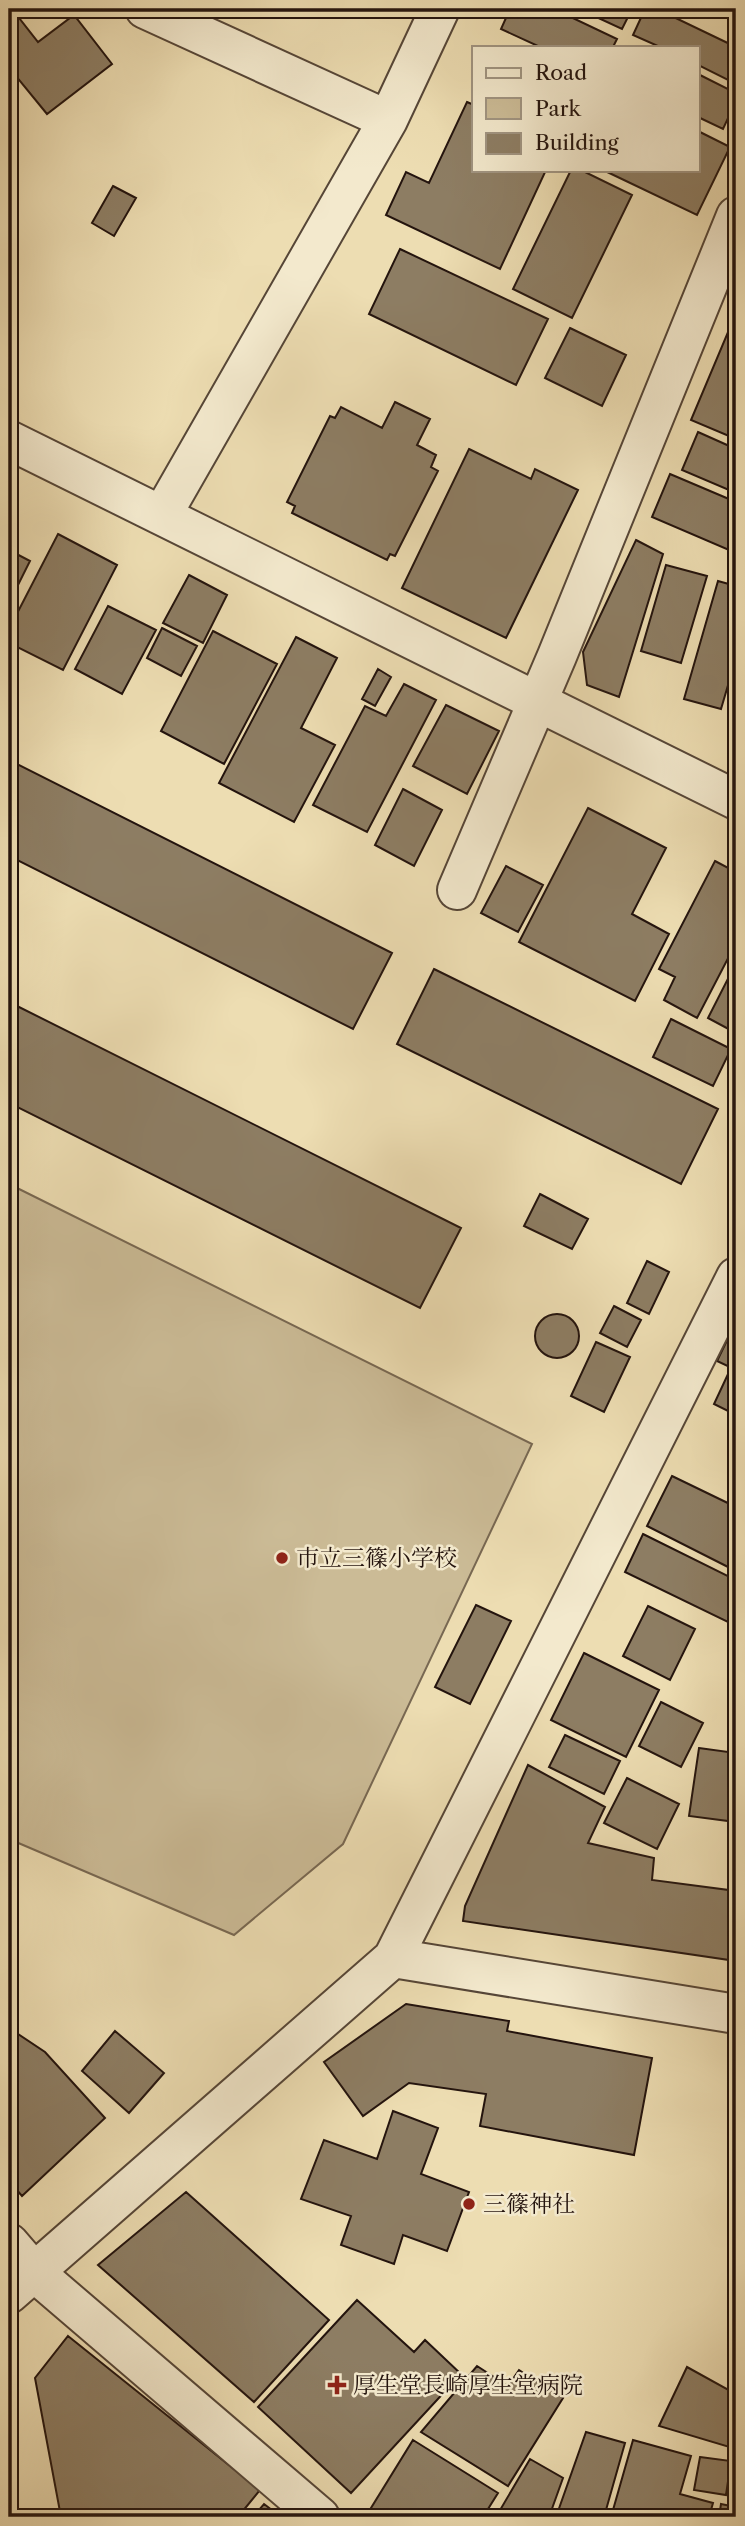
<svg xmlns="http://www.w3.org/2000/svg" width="745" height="2526" viewBox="0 0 745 2526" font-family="'Libre Caslon Text','Noto Serif JP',serif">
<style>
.green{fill:#cbbb96;stroke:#786852;stroke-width:2}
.building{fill:#8d7d63;stroke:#24140e;stroke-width:2}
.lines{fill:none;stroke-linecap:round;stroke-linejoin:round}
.minor-casing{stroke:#564637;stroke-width:42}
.minor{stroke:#f3e9cd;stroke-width:38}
.poi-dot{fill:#8f2418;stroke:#f3e9cd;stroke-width:2.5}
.labels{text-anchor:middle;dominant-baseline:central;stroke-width:5;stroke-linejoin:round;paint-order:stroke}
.poi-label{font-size:23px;fill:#24140e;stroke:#f3e9cd;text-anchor:start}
</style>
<rect width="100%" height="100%" fill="#edddb2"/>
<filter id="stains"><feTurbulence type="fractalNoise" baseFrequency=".00286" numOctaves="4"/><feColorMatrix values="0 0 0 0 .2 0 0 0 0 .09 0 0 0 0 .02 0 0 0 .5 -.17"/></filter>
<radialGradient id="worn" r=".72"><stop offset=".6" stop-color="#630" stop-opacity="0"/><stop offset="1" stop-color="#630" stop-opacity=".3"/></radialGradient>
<path class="green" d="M9,1184L532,1444L343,1844L234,1935L9,1839Z"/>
<path class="building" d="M9,9H12L38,42L74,15L112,64L47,114L16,76L9,81Z
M510,9H554L617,39L613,47H540L501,29Z
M579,9H632L622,29Z
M645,9H657L736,47V84L698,65V47H660L633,35Z
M698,74L736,93V101L723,129L698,117Z
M467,102L474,105V170H546L500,269L386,215L406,172L429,183Z
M698,131L730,147L697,215L603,170H698Z
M571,170H581L632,195L572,318L513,289Z
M113,186L136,198L114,236L92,223Z
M400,249L548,319L516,385L369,314Z
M731,325L736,327V439L691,420Z
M570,328L626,355L602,406L545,378Z
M395,402L430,419L417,445L436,455L431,467L438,471L395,556L390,554L387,560L292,513L295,506L287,502L330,416L335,418L341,407L382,428Z
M698,432L736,449V493L682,470Z
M469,449L531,479L535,469L578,490L506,638L402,588Z
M670,474L736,502V553L652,517Z
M58,534L117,565L63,670L9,643V629Z
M636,540L663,554L619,697L587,685L583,652Z
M9,550L30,561L9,603Z
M666,565L707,576L681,663L641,651Z
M189,575L227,595L203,643L163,623Z
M718,581L736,586V658L721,709L684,699Z
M108,606L156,630L122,694L75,669Z
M162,628L197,646L181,676L147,658Z
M213,631L277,664L224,764L161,731Z
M296,637L337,658L301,728L335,745L294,822L219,783Z
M378,669L391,677L375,706L362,699Z
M404,684L436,700L367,832L313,805L365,706L386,716Z
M446,705L499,731L467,794L413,766Z
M9,760L392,953L353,1029L9,856Z
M403,789L442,810L414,866L375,845Z
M588,808L666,848L632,914L669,934L635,1001L519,942Z
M715,861L736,872V943L697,1018L664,1000L675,977L659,969Z
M506,866L543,885L518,932L481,913Z
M736,963V1033L708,1018Z
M434,969L718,1109L681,1184L397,1044Z
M9,1002L461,1228L420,1308L9,1103Z
M671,1019L731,1049L713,1086L653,1057Z
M540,1194L588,1219L572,1249L524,1226Z
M647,1261L669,1272L649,1314L627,1303Z
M614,1306L641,1320L627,1347L600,1333Z
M535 1336a22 22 0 1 1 44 0a22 22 0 1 1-44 0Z
M734,1326L736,1327V1370L717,1361Z
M596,1342L630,1357L604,1412L571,1396Z
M729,1372L736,1376V1415L714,1404Z
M672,1476L736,1507V1571L647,1526Z
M643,1534L736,1580V1610L730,1623L625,1572Z
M476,1605L511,1621L470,1704L435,1687Z
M648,1606L695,1629L670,1680L623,1656Z
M584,1653L659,1690L626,1757L551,1720Z
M661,1702L703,1723L681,1767L639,1746Z
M565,1735L620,1761L604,1794L549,1767Z
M699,1748L736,1753V1822L689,1816Z
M528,1765L605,1807L588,1843L654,1858L652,1880L736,1891V1961L463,1921L465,1906Z
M627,1778L679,1804L657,1849L604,1823Z
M406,2004L509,2021L507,2031L652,2058L634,2155L480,2126L486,2094L409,2083L363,2116L324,2062Z
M9,2028L45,2052L105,2118L22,2196L9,2181Z
M115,2031L164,2073L129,2113L82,2071Z
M393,2111L438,2128L421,2174L469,2192L447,2251L403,2235L394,2264L341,2245L351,2216L301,2199L324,2140L377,2159Z
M736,2191V2233H730Z
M186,2192L329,2320L254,2402L98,2265Z
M357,2300L414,2352L425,2340L461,2374L351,2493L258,2407Z
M68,2336L260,2490L238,2517H61L35,2378Z
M477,2366L508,2386L519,2370L563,2398L508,2486L421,2432Z
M687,2367L736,2394V2449L659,2426Z
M586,2432L625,2443L604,2517H556Z
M413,2440L498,2493L483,2517H386L371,2508Z
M633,2440L691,2456L680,2494L713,2503L709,2517H611Z
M700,2457L731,2461L726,2495L694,2490Z
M530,2459L563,2478L549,2517H496Z
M264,2504L281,2517H253Z
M721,2504L736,2507V2517H719Z"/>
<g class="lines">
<defs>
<path id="minor" d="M145,9L388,120
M9,440L736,800
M162,515L388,120L440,9
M457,890L557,656L736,216
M393,1958L736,2014
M9,2243L34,2272L320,2517
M9,2294L393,1958L736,1277"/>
</defs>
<use href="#minor" class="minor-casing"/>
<use href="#minor" class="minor"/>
</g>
<g class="poi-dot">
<circle cx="282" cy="1558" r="7"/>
<circle cx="469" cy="2204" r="7"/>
<path d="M333.5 2374.5h7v7h7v7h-7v7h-7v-7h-7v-7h7z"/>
</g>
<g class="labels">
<g class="poi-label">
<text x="296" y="1558">市立三篠小学校</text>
<text x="483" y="2204">三篠神社</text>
<text x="353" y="2385">厚生堂長崎厚生堂病院</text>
</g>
</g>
<rect width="745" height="2526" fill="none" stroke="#edddb2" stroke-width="35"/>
<rect x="10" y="10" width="724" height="2505" fill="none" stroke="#24140e" stroke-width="3.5"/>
<rect x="18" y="18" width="710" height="2491" fill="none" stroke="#24140e" stroke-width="2"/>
<rect x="472" y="46" width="228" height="126" fill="#f3e9cd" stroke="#a09481" stroke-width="2"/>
<rect x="486" y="68" width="35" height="10" fill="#f3e9cd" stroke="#a09481" stroke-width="2"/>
<text x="535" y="80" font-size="21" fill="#24140e">Road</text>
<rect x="486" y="98" width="35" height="21" fill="#cbbb96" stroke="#a09481" stroke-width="2"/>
<text x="535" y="116" font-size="21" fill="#24140e">Park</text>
<rect x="486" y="133" width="35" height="21" fill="#8d7d63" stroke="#a09481" stroke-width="2"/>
<text x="535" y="150" font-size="21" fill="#24140e">Building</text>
<rect width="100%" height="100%" filter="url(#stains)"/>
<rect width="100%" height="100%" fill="url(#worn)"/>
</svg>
